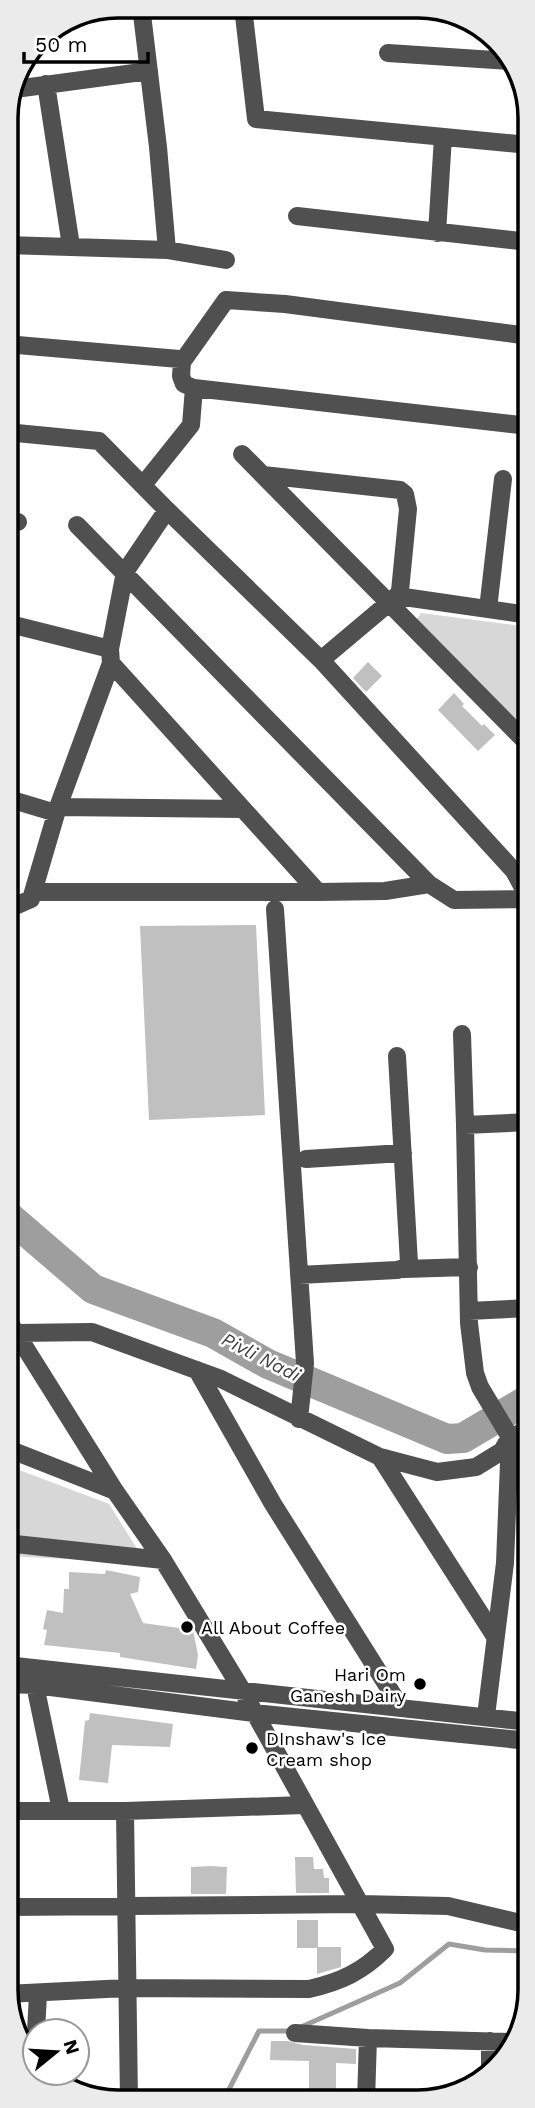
<svg xmlns="http://www.w3.org/2000/svg" width="535" height="2108" viewBox="0 0 535 2108" font-family="'Work Sans',sans-serif">
<style>
.green{fill:#d7d7d7}
.lines{fill:none;stroke-linecap:round;stroke-linejoin:round}
.stream{stroke:#9e9e9e;stroke-width:5}
.river{stroke:#9e9e9e;stroke-width:30}
.building{fill:#c0c0c0}
.minor{stroke:#505050;stroke-width:18}
.poi-dot{fill:#000;stroke:#fff;stroke-width:2.5}
.labels{text-anchor:middle;dominant-baseline:central;stroke-width:5;stroke-linejoin:round;paint-order:stroke}
.poi-label{font-size:18px;fill:#000;stroke:#fff;text-anchor:start}
.water-label{font-size:19px;font-style:italic;fill:#3f3f3f;stroke:#fff}
.rim{fill:none;stroke:#000;stroke-width:3.5}
</style>
<rect width="100%" height="100%" fill="#fff"/>
<path class="green" d="M421,613L529,627V732L422,627L417,619Z
M6,1465L109,1504L146,1563L6,1556Z"/>
<g class="lines">
<path class="stream" d="M301,2027L400,1983L449,1944L485,1950L530,1951
M223,2101L259,2031H292"/>
<path class="river" d="M6,1214L93,1289L213,1333L268,1364L447,1439L463,1438L529,1399"/>
</g>
<path class="building" d="M368,662L382,676L366,692L353,678Z
M454,693L464,704L462,706L482,726L484,724L495,735L478,751L438,710Z
M256,925L265,1115L149,1120L140,926Z
M106,1570L140,1577L138,1592L130,1594L143,1623L193,1630L198,1655L196,1669L120,1657V1653L44,1645L47,1630L43,1629L47,1610L63,1613L64,1589H69V1572L105,1574Z
M90,1713L173,1724L170,1747L112,1745L108,1783L79,1780L85,1721L89,1720Z
M295,1857H313L314,1869H323L324,1878H329V1893H296Z
M210,1866L227,1867L226,1894H191V1867Z
M297,1920H318V1947H341V1967L317,1974V1948H297Z
M271,2041H288L303,2045L356,2049V2064L336,2063V2099H309V2061L270,2060Z"/>
<g class="lines">
<path class="minor" d="M141,6L158,147L167,250
M243,7L256,119L529,145
M388,53L510,61
M46,84L71,246
M15,89L149,71
M297,216L529,242
M437,233L443,137
M6,245L167,250L226,260
M6,344L179,359L182,362L181,376L184,384L194,388L529,426
M182,362L226,300L285,304L529,336
M6,432L99,441L167,510L125,572L110,649L111,663L58,807L243,809L318,892L385,891L429,884
M242,454L529,745
M143,485L191,425L194,388
M167,510L321,660L397,596L400,591L408,509L405,494L400,490L263,475
M6,521L18,522
M77,525L429,884L454,900L529,899
M397,596L529,615
M488,609L503,479
M6,623L110,649
M321,660L514,871L529,899V981
M111,663L243,809
M6,798L56,813
M34,892H318
M275,909L305,1363L299,1419
M6,910L31,899L58,807
M462,1034L465,1125
M306,1159L403,1153
M404,1269L469,1267
M299,1275L397,1270L408,1267L409,1263L397,1056
M469,1311L529,1308
M6,1317L115,1491
M18,1333L92,1332L221,1379L380,1457L494,1635
M197,1370L273,1504L400,1706
M6,1448L115,1491L163,1560L242,1690L385,1949C362,1972 340,1982 309,1989L126,1988L6,1994
M380,1457L437,1472L476,1467L502,1451L510,1437L529,1430
M6,1543L163,1560
M6,1665L529,1722
M6,1684L35,1685L254,1713L529,1741
M35,1685L61,1810
M486,1716L505,1563L510,1437L480,1387L475,1373L469,1323L465,1125L529,1122
M6,1811H125L304,1805
M125,1811L129,2101
M6,1907L360,1904L448,1906L529,1925
M36,2031L38,1994
M295,2033L368,2038L511,2042
M490,2041V2071
M34,2065L35,2042
M366,2101L368,2038"/>
</g>
<g class="poi-dot">
<circle cx="187" cy="1627" r="7"/>
<circle cx="420" cy="1684" r="7"/>
<circle cx="252" cy="1748" r="7"/>
</g>
<g class="labels">
<g class="poi-label">
<text x="201" y="1627">All About Coffee</text>
<text x="406" y="1674" text-anchor="end">Hari Om<tspan x="406" dy="21">Ganesh Dairy</tspan></text>
<text x="266" y="1738">DInshaw's Ice<tspan x="266" dy="21">Cream shop</tspan></text>
</g>
<g class="water-label">
<text transform="translate(261 1357) rotate(27)">Pivli Nadi</text>
</g>
</g>
<path d="M0 0H535V2108H0ZM118 18H418A100 100 0 0 1 518 118V1990A100 100 0 0 1 418 2090H118A100 100 0 0 1 18 1990V118A100 100 0 0 1 118 18Z" fill="#ebebeb" fill-rule="evenodd"/>
<path class="rim" d="M118 18H418A100 100 0 0 1 518 118V1990A100 100 0 0 1 418 2090H118A100 100 0 0 1 18 1990V118A100 100 0 0 1 118 18Z"/>
<g transform="translate(56 2052) rotate(72)"><circle r="33" fill="#ffffff" stroke="#999999" stroke-width="2"/>
<path d="M0-5L12 26L0 18L-12 26Z" fill="#000000"/>
<text y="-10" font-size="19" font-weight="bold" text-anchor="middle" fill="#000000">N</text>
</g>
<path d="M24 52v10h124v-10" fill="none" stroke="#000000" stroke-width="3.5"/>
<text x="35" y="52" font-size="21" fill="#000000" stroke="#ffffff" stroke-width="5" paint-order="stroke">50 m</text>
</svg>
